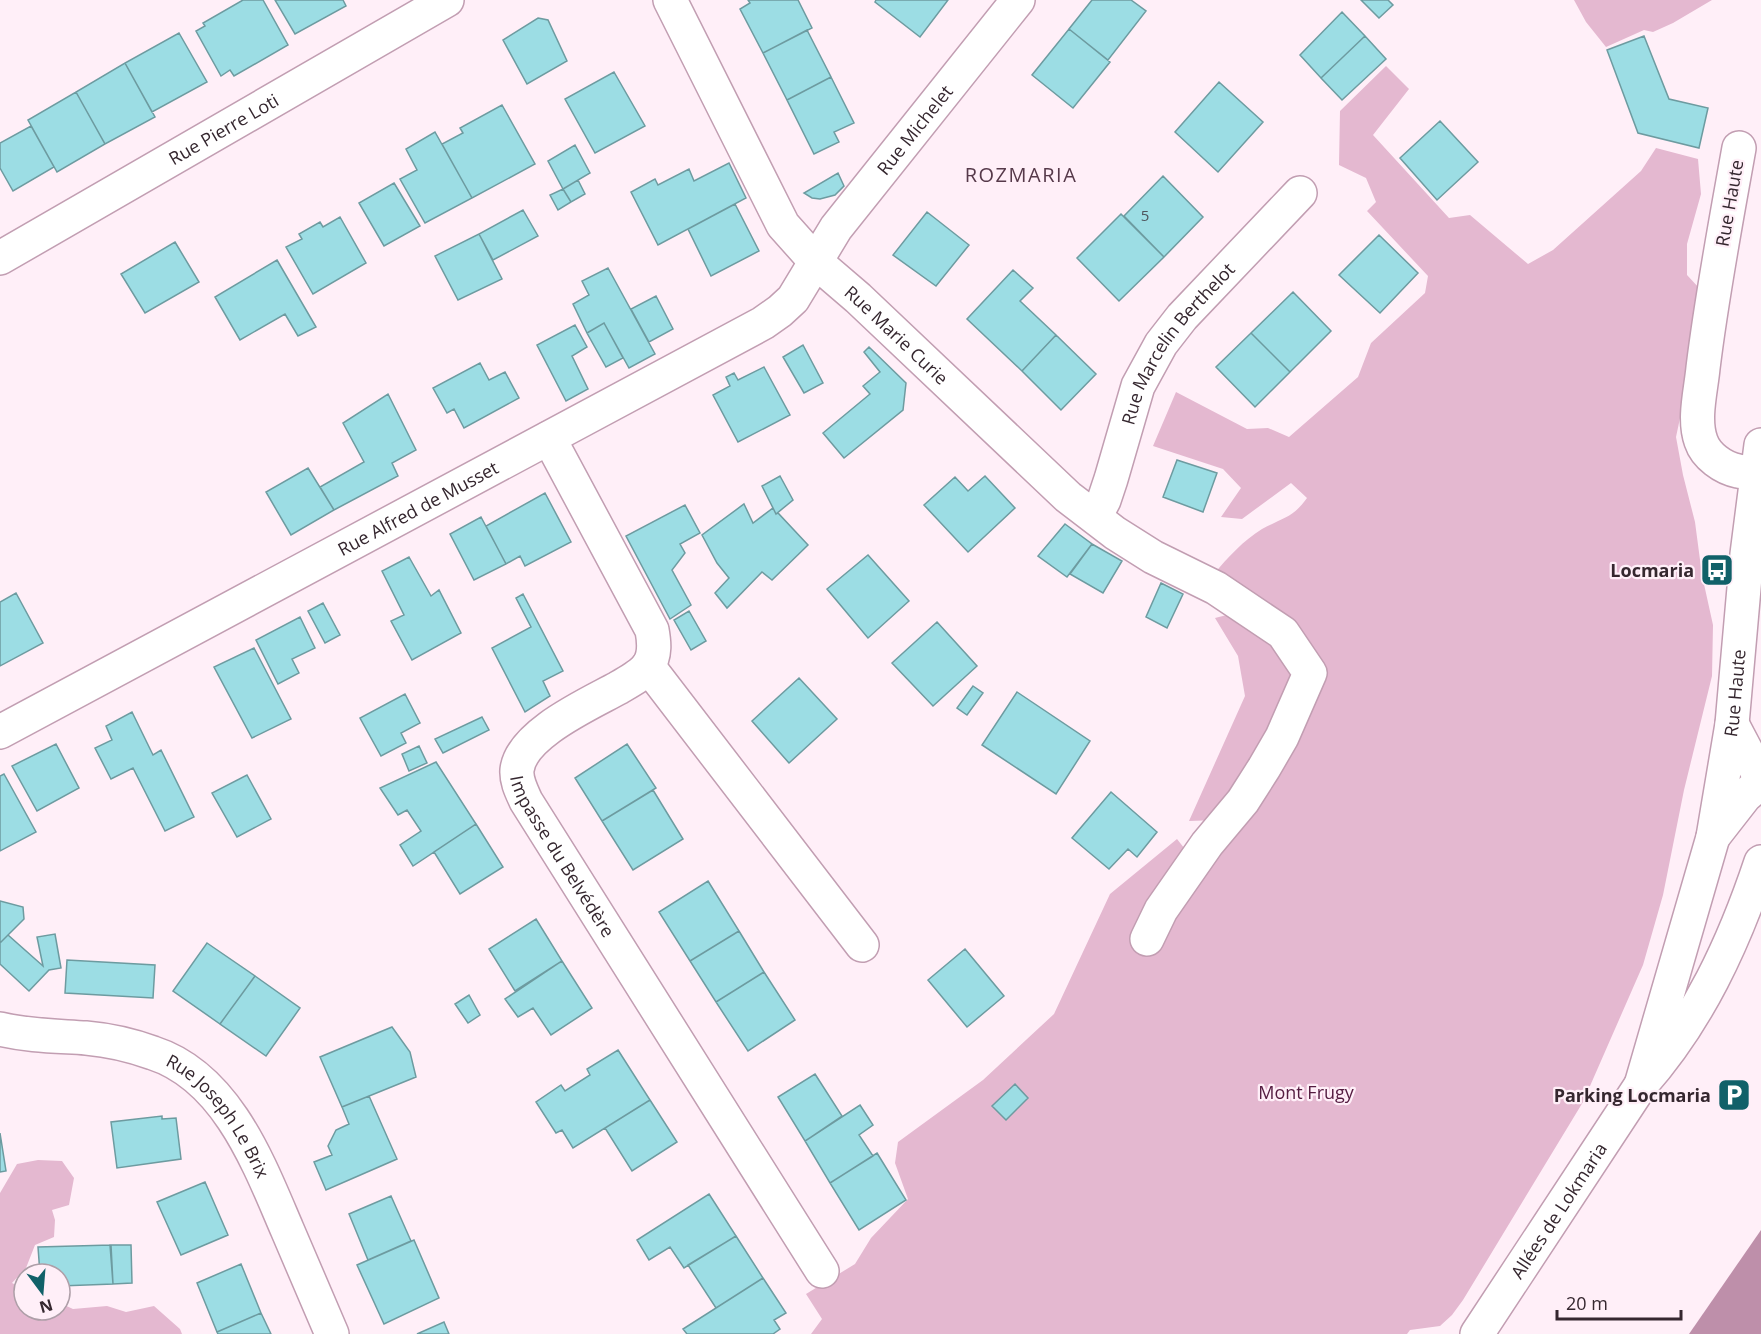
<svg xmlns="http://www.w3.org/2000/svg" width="1761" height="1334" viewBox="0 0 1761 1334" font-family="'Open Sans',sans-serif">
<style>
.green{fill:#e4b8d0}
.water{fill:#be8faa}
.building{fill:#9cdde4;stroke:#6d9ba0;stroke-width:1.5}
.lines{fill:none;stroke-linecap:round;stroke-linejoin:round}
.minor-casing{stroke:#c29eb2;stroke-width:36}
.major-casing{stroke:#c29eb2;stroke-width:36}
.minor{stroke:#fff;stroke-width:33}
.major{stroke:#fff;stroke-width:33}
.labels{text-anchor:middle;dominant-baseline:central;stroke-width:4.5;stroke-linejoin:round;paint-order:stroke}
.number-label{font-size:15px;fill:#4f545c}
.street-label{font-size:18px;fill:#35272f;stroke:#ffeff8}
.poi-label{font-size:18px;font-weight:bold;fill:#35272f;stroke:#ffeff8;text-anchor:end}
.park-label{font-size:18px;fill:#541b40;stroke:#ffeff8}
.neighbourhood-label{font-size:20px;letter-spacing:1.5px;fill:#56394a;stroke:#ffeff8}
</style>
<rect width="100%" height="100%" fill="#ffeff8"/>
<path class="green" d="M1574,0H1712L1673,23L1653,32L1644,30L1606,47L1586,22Z
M1386,66L1409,89L1373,135L1449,218L1470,215L1528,264L1553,250L1641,171L1656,148L1698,159L1701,194L1687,244V275L1700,289L1696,343L1676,437L1683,475L1695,522L1702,575L1713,625L1712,676L1684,790L1663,895L1643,965L1583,1102L1463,1300L1452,1315L1440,1326L1410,1330L1407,1334H811L822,1319L806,1294L855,1264L871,1238L908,1199L895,1163L898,1142L983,1080L1054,1014L1110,894L1177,839L1203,872L1217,820L1189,821L1245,696L1238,656L1215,618L1266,605L1214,574C1227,558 1244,540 1262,529C1282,518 1293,518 1307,498L1291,483L1242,519L1221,517L1241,488L1223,469L1153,446L1176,392L1247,429L1268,428L1289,437L1358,377L1371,343L1425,293L1428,276L1367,211L1376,202L1366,178L1339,165L1340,111Z
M38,1160L62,1161L74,1178L69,1205L52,1210L55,1220L54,1237L35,1245L26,1268L12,1283L24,1289V1310H60V1303L73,1309L107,1306L126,1312L154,1306L180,1329L182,1334H0V1193L17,1164Z"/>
<path class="water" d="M1761,1230V1334H1689Z"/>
<path class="building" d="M243,0H263L288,45L234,76L230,70L221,76L196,31L205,26L203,23Z
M275,0H343L346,6L295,34Z
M748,0H798L812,28L763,53L740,9L750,3Z
M876,0H948L920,37L875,2Z
M1092,0H1131L1146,11L1108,60L1069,29Z
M1361,0H1388L1393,5L1379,18Z
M1342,12L1365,36L1321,78L1300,55Z
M538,18L548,20L567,61L527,84L503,40Z
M1069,29L1110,62L1073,108L1032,75Z
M807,30L831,77L787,100L763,53Z
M179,33L207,82L152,112L125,63Z
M1365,36L1386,59L1342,100L1321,78Z
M1644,36L1669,99L1708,108L1699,148L1638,133L1607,50Z
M125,63L155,117L105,144L76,92Z
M614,72L645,126L595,153L565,99Z
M831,77L854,123L834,132L839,142L814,154L787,100Z
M1219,82L1263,122L1218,172L1175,132Z
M76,92L105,144L57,172L28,120Z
M502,105L535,164L472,198L442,144L463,133L460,128Z
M1440,121L1478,162L1437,200L1400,158Z
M31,126L54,167L13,191L0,168V143Z
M435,132L472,198L425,223L400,179L417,170L406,149Z
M575,145L590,173L563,189L548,161Z
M729,163L746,198L658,245L631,192L655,179L658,185L689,169L694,181Z
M838,173L844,186L835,195L820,199L812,198L804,193Z
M1163,176L1203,217L1164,257L1124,216Z
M578,180L585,194L571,202L563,189Z
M394,183L420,226L384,246L359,203Z
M563,189L571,202L558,210L550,195Z
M735,204L759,251L711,276L688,229Z
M523,210L538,236L493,260L479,234Z
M927,212L969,245L936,286L893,255Z
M1121,214L1164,257L1119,301L1077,258Z
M340,217L366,263L313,294L286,247L302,239L299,234L320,222L323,227Z
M479,234L502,279L458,300L435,256Z
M1379,235L1418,273L1380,313L1339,275Z
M175,242L199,282L145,313L121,274Z
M277,260L316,327L298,336L285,314L240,340L215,297Z
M608,268L655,354L629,368L604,323L587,333L573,304L589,295L582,281Z
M1013,270L1033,288L1020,301L1056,335L1022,371L967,319Z
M1293,292L1331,331L1290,372L1251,333Z
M656,296L673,329L649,342L631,309Z
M604,323L623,358L606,367L587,333Z
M575,325L587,347L572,356L588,389L566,401L537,345Z
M1251,333L1290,372L1255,407L1216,367Z
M1056,335L1096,374L1061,410L1022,371Z
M803,345L823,383L804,393L783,357Z
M869,347L906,383L903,410L844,458L823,433L870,394L863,386L880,372L864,352Z
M480,363L489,380L505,372L519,398L464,428L454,409L447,413L433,388Z
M764,367L790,415L738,442L713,395L730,386L726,377L734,373L738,380Z
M388,394L416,450L392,463L398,476L334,510L320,487L364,462L343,423Z
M1177,460L1217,473L1203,512L1163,497Z
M308,468L334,510L291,535L266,492Z
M780,476L793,500L776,514L762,486Z
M985,476L1015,508L968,552L924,505L955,477L968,491Z
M545,493L571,542L525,566L520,556L506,564L486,526Z
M744,504L753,523L773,508L776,514L778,513L808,545L772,580L762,572L727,608L715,593L729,578L717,563L702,535Z
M685,505L700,533L680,544L685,553L672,570L691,605L670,619L626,536Z
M481,517L506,564L474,580L450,534Z
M1065,524L1092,544L1067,577L1038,556Z
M1092,544L1122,561L1103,593L1070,574Z
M868,555L909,601L868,638L827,589Z
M409,557L431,596L439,590L461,633L412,660L391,621L404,615L382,571Z
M1161,583L1183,594L1167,628L1146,617Z
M16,593L43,643L0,666V602Z
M523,594L563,671L543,681L550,696L525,712L492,648L531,627L516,598Z
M323,603L340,635L325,643L308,611Z
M689,611L706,641L691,650L674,620Z
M300,617L315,648L292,659L299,673L278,684L256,640Z
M937,622L977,666L933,706L892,663Z
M254,648L291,719L252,738L214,667Z
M799,678L837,719L789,763L752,721Z
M973,686L983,693L967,715L957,708Z
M1017,692L1090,741L1056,794L982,745Z
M405,694L420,723L401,733L406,743L381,756L360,718Z
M132,712L153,755L161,750L194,817L165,831L133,768L111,779L95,748L112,740L106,726Z
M482,717L489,730L443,753L435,739Z
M56,744L79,788L37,811L12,766Z
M627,744L656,788L602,821L575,778Z
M419,746L427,763L409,771L402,754Z
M436,762L476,824L413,866L400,845L421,831L407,810L398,815L380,788Z
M4,774L36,832L0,851V776Z
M247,775L271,819L237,837L212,793Z
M653,790L683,839L633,870L602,821Z
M1111,792L1157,832L1137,857L1128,849L1109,869L1072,838Z
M476,824L503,867L460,894L434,852Z
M708,881L739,931L690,961L659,912Z
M0,901L23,907L24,919L0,943Z
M536,919L562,961L515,991L489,949Z
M739,931L764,972L716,1002L690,961Z
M55,934L61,968L49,970L29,991L0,964V943L8,935L43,966L37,937Z
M207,943L255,976L220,1024L173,991Z
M965,949L1004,996L967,1027L928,980Z
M67,960L155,965L153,998L65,993Z
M562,961L592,1008L551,1035L533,1008L518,1017L505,999Z
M764,972L795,1020L748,1051L716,1002Z
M255,976L300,1008L266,1056L220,1024Z
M469,995L480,1015L468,1023L455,1004Z
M392,1027L410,1052L416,1077L342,1107L320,1057Z
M618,1050L650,1100L573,1148L562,1130L556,1133L536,1102L561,1085L565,1091L590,1075L587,1069Z
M815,1074L842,1116L805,1141L778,1097Z
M1015,1084L1028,1098L1006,1120L992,1106Z
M369,1096L397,1159L326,1190L314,1162L332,1155L328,1146L336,1130L349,1124L342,1107Z
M650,1100L677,1142L632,1171L605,1128Z
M860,1105L873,1125L859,1135L873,1156L830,1183L805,1141Z
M162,1116V1119L176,1118L181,1159L117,1168L111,1122Z
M0,1133L6,1171L0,1172Z
M877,1153L906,1200L859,1230L830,1183Z
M205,1182L228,1235L181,1255L157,1202Z
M709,1194L736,1236L684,1268L670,1247L649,1260L637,1240Z
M391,1196L411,1241L368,1260L349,1214Z
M736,1236L763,1278L716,1308L688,1265Z
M414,1240L439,1298L384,1324L357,1265Z
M110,1245H131L132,1283L113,1284Z
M111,1245L113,1284L60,1286V1274H40L38,1247Z
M241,1264L261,1313L217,1332L197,1283Z
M763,1278L786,1313L774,1320L780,1329L773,1334H687L683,1329Z
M261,1313L271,1334H218L217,1332Z
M444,1322L449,1334H417Z"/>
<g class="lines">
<defs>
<g id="minor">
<path id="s1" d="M670,0L783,225L816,262L858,298L1068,497L1115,533L1153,557L1216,588L1283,633L1310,673L1282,737L1264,768L1243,801L1207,844L1161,910L1147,939"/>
<path d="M1739,148C1726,221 1712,294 1703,368C1701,390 1693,419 1701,441C1706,456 1723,468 1738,471C1746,473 1754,472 1761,473"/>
<path id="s2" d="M0,258L447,0"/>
<path id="s3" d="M549,438L652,630C654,641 656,655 648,666C642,675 628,682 618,688C589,704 521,734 517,770C516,781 522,792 526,801L822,1271"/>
<path id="s4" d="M1095,517L1104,500L1111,479L1138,386L1161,344L1182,317L1300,193"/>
<path d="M648,666L862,945"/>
<path d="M1732,724L1761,779"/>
<path id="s5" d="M0,732L763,323L780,311L793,299L836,228L1018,0"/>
<path d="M1713,837L1745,796L1761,782"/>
<path id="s6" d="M0,1029C29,1036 57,1036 86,1038C109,1040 131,1045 153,1053C227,1077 259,1164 287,1229C302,1264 317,1299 332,1334"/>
</g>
<g id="major">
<path id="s7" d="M1641,1085L1713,837L1732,724L1747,554L1761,445"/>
<path id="s8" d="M1477,1334L1641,1085C1698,1021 1734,943 1761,862"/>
</g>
</defs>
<use href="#minor" class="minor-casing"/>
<use href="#major" class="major-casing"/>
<use href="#minor" class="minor"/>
<use href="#major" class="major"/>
</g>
<defs>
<symbol id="bus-square" viewBox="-11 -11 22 22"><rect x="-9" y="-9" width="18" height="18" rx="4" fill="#116169" stroke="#ffeff8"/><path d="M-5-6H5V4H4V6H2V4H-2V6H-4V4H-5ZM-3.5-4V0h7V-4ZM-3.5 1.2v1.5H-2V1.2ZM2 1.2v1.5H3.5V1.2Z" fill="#fff"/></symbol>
<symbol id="parking-square" viewBox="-11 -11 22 22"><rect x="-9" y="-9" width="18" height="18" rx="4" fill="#116169" stroke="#ffeff8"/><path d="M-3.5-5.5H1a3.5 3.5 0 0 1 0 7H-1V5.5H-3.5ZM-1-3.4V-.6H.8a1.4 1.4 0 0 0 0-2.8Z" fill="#fff"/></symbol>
</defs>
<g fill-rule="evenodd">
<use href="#bus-square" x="1698" y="551" width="38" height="38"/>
<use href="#parking-square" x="1715" y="1076" width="38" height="38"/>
</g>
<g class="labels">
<g class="number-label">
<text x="1145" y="215">5</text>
</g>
<g class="street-label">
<text stroke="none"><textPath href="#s2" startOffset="258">Rue Pierre Loti</textPath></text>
<text stroke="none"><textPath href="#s5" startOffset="1113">Rue Michelet</textPath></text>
<text transform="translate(1729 203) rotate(-80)">Rue Haute</text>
<text stroke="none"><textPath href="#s1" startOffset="410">Rue Marie Curie</textPath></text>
<text stroke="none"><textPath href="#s4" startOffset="195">Rue Marcelin Berthelot</textPath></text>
<text stroke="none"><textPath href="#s5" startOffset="474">Rue Alfred de Musset</textPath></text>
<text stroke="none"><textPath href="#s7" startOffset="404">Rue Haute</textPath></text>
<text stroke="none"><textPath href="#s3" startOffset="525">Impasse du Belvédère</textPath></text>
<text stroke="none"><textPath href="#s6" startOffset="249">Rue Joseph Le Brix</textPath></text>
<text stroke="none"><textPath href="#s8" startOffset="148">Allées de Lokmaria</textPath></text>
</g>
<g class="poi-label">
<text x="1694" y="570">Locmaria</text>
<text x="1711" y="1095">Parking Locmaria</text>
</g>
<g class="park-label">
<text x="1306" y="1092">Mont Frugy</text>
</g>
<g class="neighbourhood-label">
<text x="1021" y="174">ROZMARIA</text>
</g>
</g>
<g transform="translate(42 1292) rotate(164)"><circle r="28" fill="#ffeff8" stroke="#ae9fa8" stroke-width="1.5"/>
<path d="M0-4.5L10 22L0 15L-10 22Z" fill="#116169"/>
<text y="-9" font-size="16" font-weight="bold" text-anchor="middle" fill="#35272f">N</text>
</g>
<path d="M1557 1310v9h124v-9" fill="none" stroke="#35272f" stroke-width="3"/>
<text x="1566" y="1310" font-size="18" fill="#35272f" stroke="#ffeff8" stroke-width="4.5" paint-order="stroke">20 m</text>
</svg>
